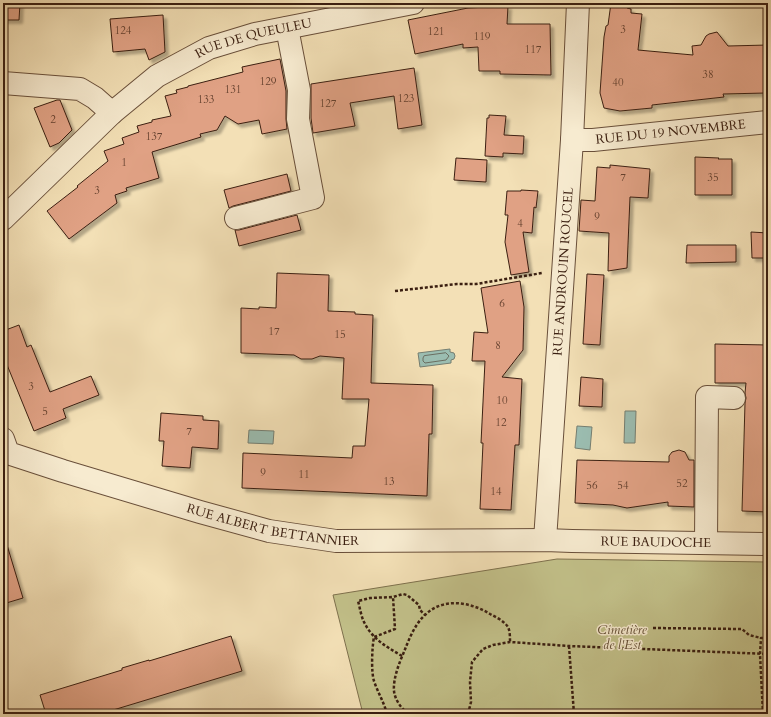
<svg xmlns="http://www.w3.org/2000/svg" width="771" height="717" viewBox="0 0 771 717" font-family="Cardo,serif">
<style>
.green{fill:#c2c089;stroke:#7e704d}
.water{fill:#9bbdb1;stroke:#757e71}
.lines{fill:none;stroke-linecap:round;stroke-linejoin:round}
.shore{stroke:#6b6e61;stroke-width:1}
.building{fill:#e0a184;stroke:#3b1f11;filter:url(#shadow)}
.minor-casing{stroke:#694f3a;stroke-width:24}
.path{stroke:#3b1f11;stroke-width:2.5;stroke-dasharray:3 2;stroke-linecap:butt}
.minor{stroke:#f7ebd0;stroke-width:22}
.labels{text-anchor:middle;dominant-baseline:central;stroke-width:3;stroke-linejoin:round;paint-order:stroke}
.number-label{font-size:11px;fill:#64402e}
.street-label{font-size:13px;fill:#3b1f11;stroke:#f7ebd0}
.park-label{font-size:13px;font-style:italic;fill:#644f35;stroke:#f7ebd0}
</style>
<defs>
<filter id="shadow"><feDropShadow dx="3.5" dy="3.5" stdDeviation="1" flood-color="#0004"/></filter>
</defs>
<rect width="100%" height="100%" fill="#f3e0b6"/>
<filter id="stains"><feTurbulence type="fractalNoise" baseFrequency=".005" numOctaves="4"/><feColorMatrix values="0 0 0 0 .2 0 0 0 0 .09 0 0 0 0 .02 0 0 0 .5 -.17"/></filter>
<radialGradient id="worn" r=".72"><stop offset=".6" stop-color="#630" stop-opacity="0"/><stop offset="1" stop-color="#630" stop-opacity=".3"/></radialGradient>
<path class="green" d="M557,559L768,562V714H363L333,595Z"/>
<path class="water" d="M450,349V352L454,353L455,356L454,359L451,360V363L420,367L418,353Z
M625,411H636L635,443H624Z
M577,426L592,427L590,450L575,448Z
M249,430L274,431L273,444L248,443Z"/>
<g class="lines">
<path class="shore" d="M446,353L449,356L446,360L425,363L423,361V358L424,356Z"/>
</g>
<path class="building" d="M3,3H20L19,20H3Z
M611,3H628L627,8L631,9V13L642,14L638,50L693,55L692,46L701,45L706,36L709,34L717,32L728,46L768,45V90H766V93L723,94L724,97L652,105V108L620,111L604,108L600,93L604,37L606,26L608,25Z
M508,6L507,24H550L551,75L500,74V71H479L478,47L463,48V44L415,54L408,20L468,8Z
M163,15L165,52L149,60L145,49L113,52L110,19Z
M280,59L286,91V119L287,129L262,134L259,120L238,124L225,116L217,130L200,134L201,137L152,152L159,178L126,188L127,191L115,195L117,203L69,239L47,211L78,187L77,186L108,161L104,151L124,144L122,138L139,132L137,126L152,122V120L171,116L165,96L177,93L176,90L188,87V86L243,72L242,67Z
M414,68L422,125L398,129L394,96L350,103L355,126L313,133L311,118V84Z
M57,100H60L72,130L59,143L50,147L34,108Z
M489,115L506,116L504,135L524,136L523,154L503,153V157L485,156L487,118H489Z
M695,157L719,158L718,159H732V195H695Z
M456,158L487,160L486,182L454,180Z
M610,165L650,169L648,198L630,197L627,268L608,271L609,233L579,231L581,200L595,201L597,167L610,168Z
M287,174L291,191L233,206L229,208L224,190Z
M521,190L538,191L536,208L534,207L532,233L523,232L529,272L511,275L505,242L508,215H505L507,191H521Z
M297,215L301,230L239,246L235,230H239Z
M751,232L768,233V258H752Z
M687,245H736V262L686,263Z
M277,273L329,275L328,311L355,312V314L373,315L371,383L433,385L432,434H429L427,496L242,488L243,453L352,458L353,446H365L369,399H342L344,358L320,356L312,359H301L294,355L241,353V308L259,309V307L276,308Z
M587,274L604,275L600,345L583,344Z
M520,281L524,307L523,350L502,377L522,379L519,445H515L511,510L480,509L483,443H481L485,361H472L474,332L488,333L481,288Z
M19,325L27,347L31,345L50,392L91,376L99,395L63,409L66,418L34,431L3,355V331Z
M715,344L768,345V512L742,511L745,403L746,398L745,393L746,383H715Z
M581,377L603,379L602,407L579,406Z
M161,413L203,416V420L219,421L218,449L192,447L190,468L162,466L164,441H159Z
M679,450L685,452L689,460H694V507L668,506V502L627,508L613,505L575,503L577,460L669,462V456L672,452Z
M7,545L23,598L3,604V546Z
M231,636L242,671L100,714H46L40,695L122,670V668L149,660V661Z"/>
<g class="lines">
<defs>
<g id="minor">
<path d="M3,83L80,89L95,98L112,113"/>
<path id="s1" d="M572,140H593L768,122"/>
<path d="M236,218L313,198L298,119L299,90L287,28"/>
<path id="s2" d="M3,219L112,113L157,76L209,48L255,34L413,3"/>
<path id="s3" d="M3,439L8,453L63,471L200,512L269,531L336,541L545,540L572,541L768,544"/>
<path id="s4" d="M545,540L572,140L578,3"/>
<path d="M706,543L707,397L734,398"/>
</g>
</defs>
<use href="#minor" class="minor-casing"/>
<path class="path" d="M395,291L457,284H476L542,273
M653,628L742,629L749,635L761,638
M569,646L574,714
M402,656C387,647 372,639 364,622C361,616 360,608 358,601L370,598L393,597L403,594L407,595L419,605L420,610L425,615
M387,714C384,702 378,693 374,681C371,672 372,647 374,637L395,629L393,597
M408,714C401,708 395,700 394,691C393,679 399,663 404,652C409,639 415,624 425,615C443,597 471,602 490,614C496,617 504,621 508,627C510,631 510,637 510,642
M468,714L471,702L470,682L472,662L483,649L493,645L510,642L569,646L768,654
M763,714L760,654L761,638H768"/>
<use href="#minor" class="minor"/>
</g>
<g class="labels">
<g class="number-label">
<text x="623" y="29">3</text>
<text x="123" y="30">124</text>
<text x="436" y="31">121</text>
<text x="482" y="36">119</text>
<text x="533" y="49">117</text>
<text x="708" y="74">38</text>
<text x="268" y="81">129</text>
<text x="618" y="82">40</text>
<text x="233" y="89">131</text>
<text x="406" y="98">123</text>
<text x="206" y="99">133</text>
<text x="328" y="103">127</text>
<text x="53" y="119">2</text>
<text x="154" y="136">137</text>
<text x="124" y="162">1</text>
<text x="623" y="177">7</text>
<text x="713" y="177">35</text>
<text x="97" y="190">3</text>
<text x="597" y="216">9</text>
<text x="520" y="223">4</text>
<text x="502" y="303">6</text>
<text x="274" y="331">17</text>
<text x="340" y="334">15</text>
<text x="498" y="345">8</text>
<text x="31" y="386">3</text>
<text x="502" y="400">10</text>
<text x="45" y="411">5</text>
<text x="501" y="422">12</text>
<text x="189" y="431">7</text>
<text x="263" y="472">9</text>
<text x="304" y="474">11</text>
<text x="389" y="481">13</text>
<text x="682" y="483">52</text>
<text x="592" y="485">56</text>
<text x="623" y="485">54</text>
<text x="496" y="491">14</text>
</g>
<g class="street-label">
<text stroke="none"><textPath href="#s2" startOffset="315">RUE DE QUEULEU</textPath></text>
<text stroke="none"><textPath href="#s1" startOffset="99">RUE DU 19 NOVEMBRE</textPath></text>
<text stroke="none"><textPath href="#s4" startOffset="269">RUE ANDROUIN ROUCEL</textPath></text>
<text stroke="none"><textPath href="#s3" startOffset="290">RUE ALBERT BETTANNIER</textPath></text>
<text stroke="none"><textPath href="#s3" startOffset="675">RUE BAUDOCHE</textPath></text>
</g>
<g class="park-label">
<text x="622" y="630">Cimetière<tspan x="622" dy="15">de l'Est</tspan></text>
</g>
</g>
<rect width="771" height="717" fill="none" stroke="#f3e0b6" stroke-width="16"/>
<rect x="4" y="4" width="763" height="709" fill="none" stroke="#3b1f11" stroke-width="2"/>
<rect x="8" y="8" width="755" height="701" fill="none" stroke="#3b1f11"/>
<rect width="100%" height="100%" filter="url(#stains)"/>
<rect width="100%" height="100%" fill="url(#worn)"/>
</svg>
